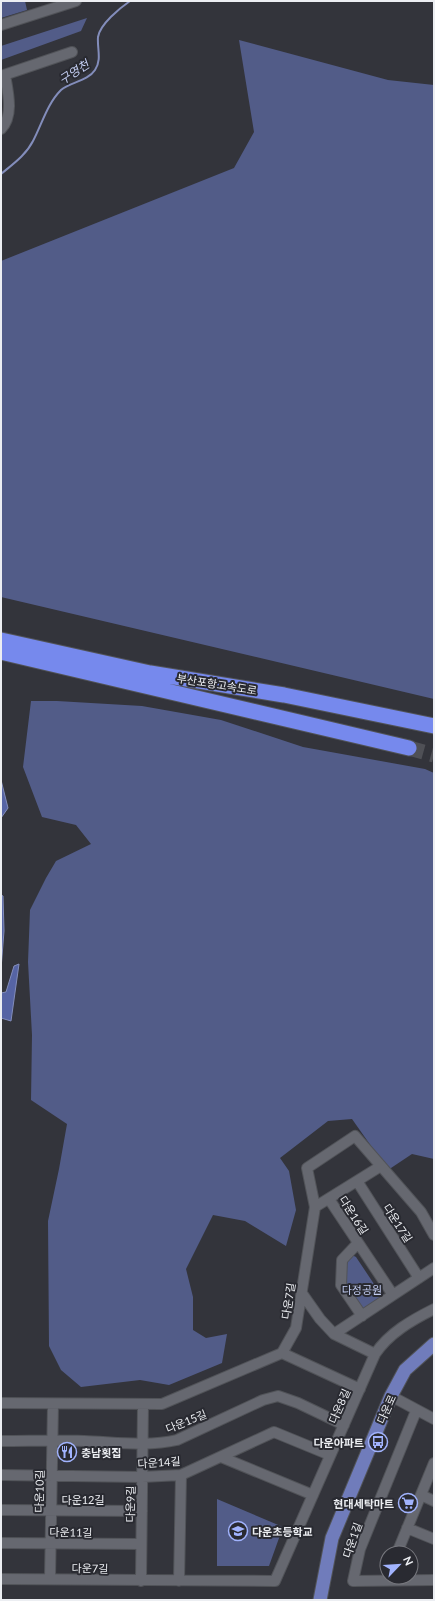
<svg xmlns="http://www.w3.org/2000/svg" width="435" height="1601" viewBox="0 0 435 1601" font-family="Lato,'Noto Sans KR',sans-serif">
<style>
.green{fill:#525c88}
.water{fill:#5664a4;stroke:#838dbb}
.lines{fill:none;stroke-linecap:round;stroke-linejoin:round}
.stream{stroke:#838dbb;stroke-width:2}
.highway-tunnel{stroke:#4f5056;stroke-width:15;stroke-dasharray:15 8;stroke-linecap:butt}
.minor-casing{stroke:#515358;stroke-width:12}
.major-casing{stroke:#515358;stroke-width:15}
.highway-casing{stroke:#515358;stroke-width:17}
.minor{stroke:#666870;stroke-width:10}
.major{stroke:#707cbb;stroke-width:13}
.highway{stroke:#7689ed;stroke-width:15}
.labels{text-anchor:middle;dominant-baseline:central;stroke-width:4;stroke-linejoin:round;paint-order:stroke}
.street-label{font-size:11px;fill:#eceef2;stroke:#292a31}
.park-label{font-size:11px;fill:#c1cbf0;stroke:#292a31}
.poi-label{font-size:11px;font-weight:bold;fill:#eceef2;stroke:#292a31;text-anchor:end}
.water-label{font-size:12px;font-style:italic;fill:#c8d2f7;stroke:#292a31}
</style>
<rect width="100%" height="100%" fill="#33343b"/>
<path class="green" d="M1,1H25L27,10L1,18Z
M87,18L81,31L1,60V46Z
M239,40L388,80L434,85V699L1,597V261L234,168L254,132Z
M31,701H57L142,706L221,720L303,747L425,769L434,773V1159L412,1154L388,1170L352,1119L328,1121L280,1158L289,1171L296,1210L286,1246L245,1221L213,1215L186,1269L193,1297V1330L206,1338L227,1334L222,1363L169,1385L140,1380L81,1387L61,1370L49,1346L48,1221L59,1169L67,1124L31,1100L32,1035L28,962L30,910L46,878L56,861L91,844L76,825L42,817L23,767Z
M352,1255L356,1257L382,1296L360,1311L343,1285V1267Z
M217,1499L283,1527L269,1566H217Z"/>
<path class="water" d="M1,780L8,808L1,818Z
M1,895L3,896L4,931L1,969Z
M19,964L11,1021L1,1018V993L6,992L14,966Z"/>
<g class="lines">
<path class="stream" d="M1,174C13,164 26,155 33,141C42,124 47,104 61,90C70,82 88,81 95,70C102,60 97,48 98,37C100,24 120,8 130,1"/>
<path class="highway-tunnel" d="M409,748L434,755"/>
<defs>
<path id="minor" d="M1,25L76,1
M1,76L72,52
M1,129C14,116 8,92 5,75
M357,1181L419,1278
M329,1199L393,1295
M315,1207L381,1166
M358,1243L342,1260L341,1285L362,1316
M301,1292L320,1319L334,1334L375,1354
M334,1334L434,1268
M282,1353L360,1389
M391,1396L434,1419
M1,1403L162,1404L282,1353L296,1328L315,1207L307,1168L355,1136L421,1212L434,1235
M416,1411L360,1549L353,1581L434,1580
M1,1441C29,1441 56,1440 84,1441C114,1442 147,1447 177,1440L263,1400L278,1396L298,1403L344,1425
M221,1457L313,1495
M1,1475L142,1477L181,1475L274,1432L330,1455
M421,1495L434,1501
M1,1510L142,1511
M407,1528L434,1539
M1,1543L141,1544
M397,1553L434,1463
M1,1579L275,1581L375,1354C389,1333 412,1320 434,1309
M50,1579L53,1404
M141,1581L143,1404
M179,1581L181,1475"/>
<path id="major" d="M320,1600L332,1538L391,1396L405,1370L434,1344"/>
<path id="highway" d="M1,640L150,673L284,695L434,726
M1,652L409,748"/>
</defs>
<use href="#minor" class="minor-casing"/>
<use href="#major" class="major-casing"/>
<use href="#highway" class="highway-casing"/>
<use href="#minor" class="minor"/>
<use href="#major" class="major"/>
<use href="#highway" class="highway"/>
</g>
<defs>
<symbol id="bus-ring" viewBox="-11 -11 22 22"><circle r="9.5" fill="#292a31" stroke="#a1b3fd" stroke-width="1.5"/><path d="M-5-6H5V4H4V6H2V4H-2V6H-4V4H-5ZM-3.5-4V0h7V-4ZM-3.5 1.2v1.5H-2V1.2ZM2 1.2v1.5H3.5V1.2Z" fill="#a1b3fd"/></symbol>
<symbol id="restaurant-ring" viewBox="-11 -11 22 22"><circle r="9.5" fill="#292a31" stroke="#a1b3fd" stroke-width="1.5"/><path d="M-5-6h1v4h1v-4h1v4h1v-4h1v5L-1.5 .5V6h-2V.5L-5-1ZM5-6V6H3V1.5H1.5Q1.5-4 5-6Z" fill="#a1b3fd"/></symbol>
<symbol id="supermarket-ring" viewBox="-11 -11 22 22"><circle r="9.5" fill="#292a31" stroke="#a1b3fd" stroke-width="1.5"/><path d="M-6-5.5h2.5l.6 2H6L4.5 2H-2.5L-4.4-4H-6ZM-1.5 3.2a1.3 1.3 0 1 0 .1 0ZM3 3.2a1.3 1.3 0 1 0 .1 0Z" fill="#a1b3fd"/></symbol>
<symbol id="school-ring" viewBox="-11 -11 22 22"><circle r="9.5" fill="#292a31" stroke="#a1b3fd" stroke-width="1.5"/><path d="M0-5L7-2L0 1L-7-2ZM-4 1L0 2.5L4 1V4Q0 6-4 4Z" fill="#a1b3fd"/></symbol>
</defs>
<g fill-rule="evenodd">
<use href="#bus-ring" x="367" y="1431" width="22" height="22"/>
<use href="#restaurant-ring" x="56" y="1441" width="22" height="22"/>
<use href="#supermarket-ring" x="397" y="1492" width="22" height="22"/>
<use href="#school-ring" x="227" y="1520" width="22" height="22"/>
</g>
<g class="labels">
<g class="street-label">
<text transform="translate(217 684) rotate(9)">부산포항고속도로</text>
<text transform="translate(354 1215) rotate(57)">다운16길</text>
<text transform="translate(398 1223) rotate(57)">다운17길</text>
<text transform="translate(288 1301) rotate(-81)">다운7길</text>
<text transform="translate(339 1406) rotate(-66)">다운8길</text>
<text transform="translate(386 1409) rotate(-66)">다운로</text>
<text transform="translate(186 1421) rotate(-22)">다운15길</text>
<text transform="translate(159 1462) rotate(-4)">다운14길</text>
<text transform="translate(39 1491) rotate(-89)">다운10길</text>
<text x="83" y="1499">다운12길</text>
<text transform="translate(130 1504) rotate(-89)">다운9길</text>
<text transform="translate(71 1532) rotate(1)">다운11길</text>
<text transform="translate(352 1540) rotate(-71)">다운1길</text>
<text transform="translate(90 1568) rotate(1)">다운7길</text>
</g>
<g class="park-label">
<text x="362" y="1289">다정공원</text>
</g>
<g class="poi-label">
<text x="364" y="1442">다운아파트</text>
<text x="81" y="1452" text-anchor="start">충남횟집</text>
<text x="394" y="1503">현대세탁마트</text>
<text x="252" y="1531" text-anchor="start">다운초등학교</text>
</g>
<g class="water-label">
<text transform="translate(74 72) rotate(-33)">구영천</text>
</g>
</g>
<rect width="435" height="1601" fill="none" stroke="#eceef2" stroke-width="4"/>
<g transform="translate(399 1565) rotate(65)"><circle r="19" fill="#292a31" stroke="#77787e"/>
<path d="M0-3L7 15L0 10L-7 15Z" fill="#a1b3fd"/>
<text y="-6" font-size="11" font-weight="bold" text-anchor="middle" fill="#eceef2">N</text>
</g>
</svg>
